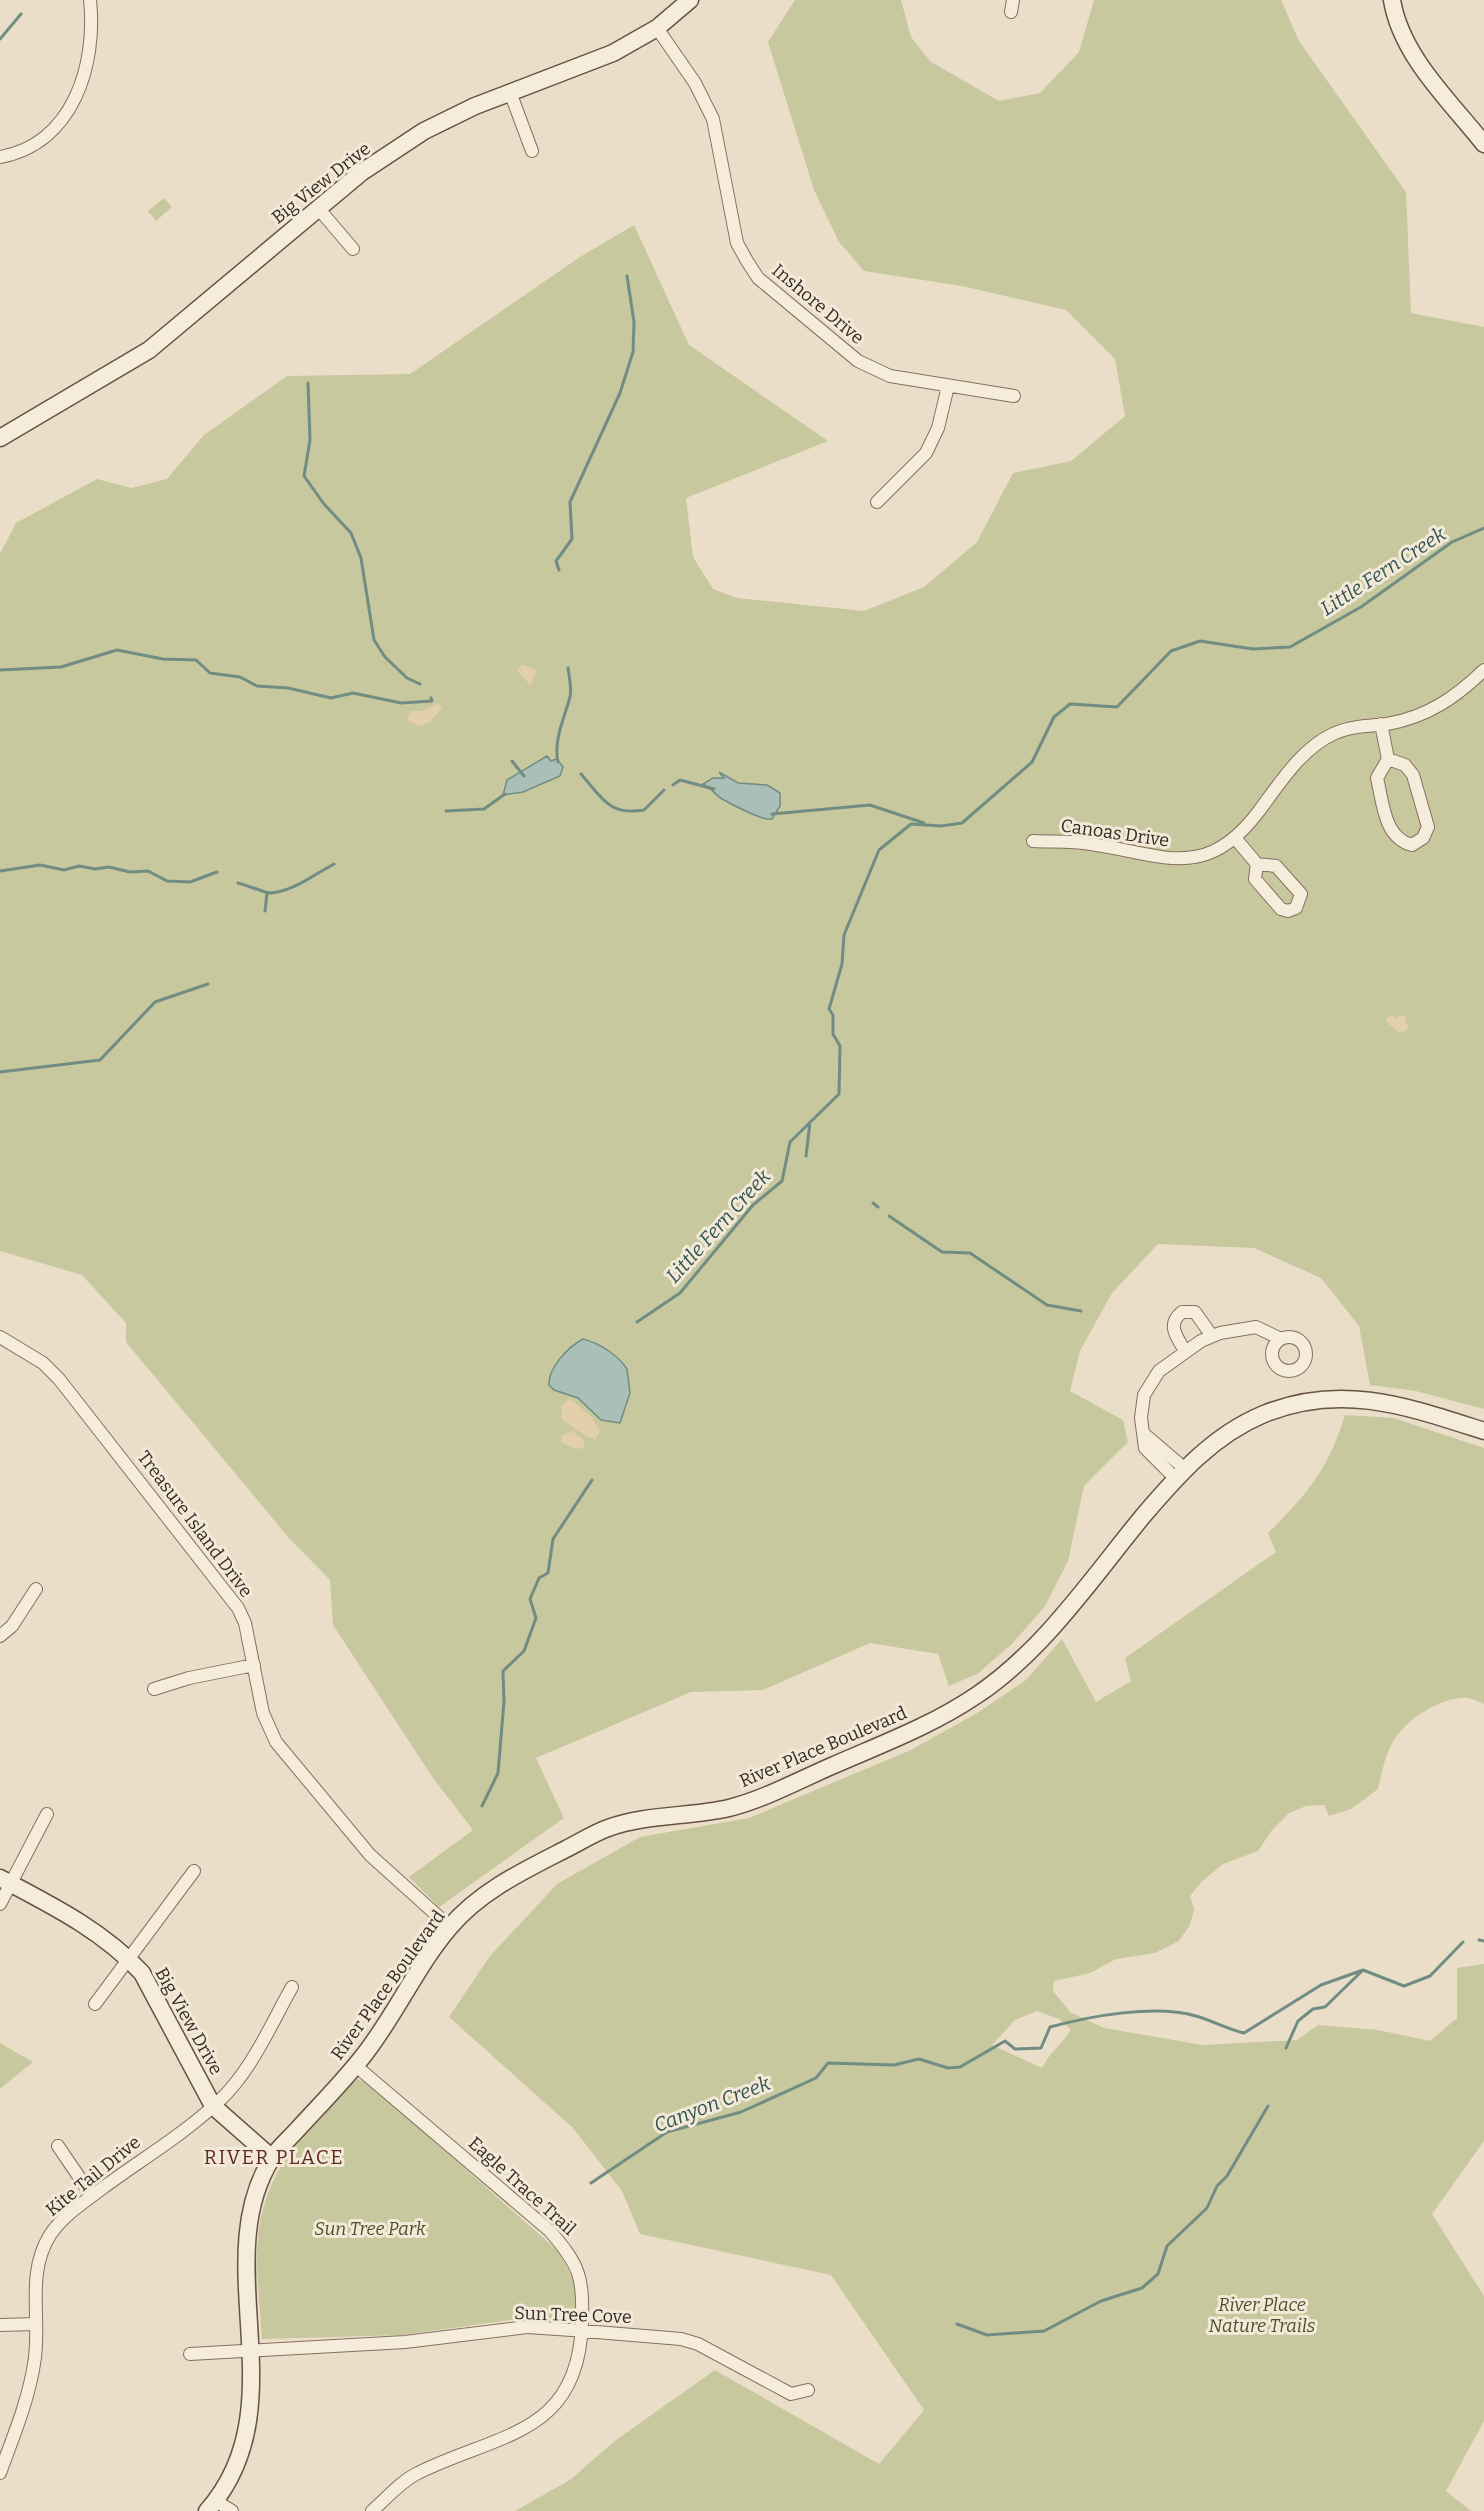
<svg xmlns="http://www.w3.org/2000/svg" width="1484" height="2511" viewBox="0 0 1484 2511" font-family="Bitter,serif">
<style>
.green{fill:#c7c89e;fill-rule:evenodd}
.sand{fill:#e3cfaa}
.water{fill:#aabfb7;stroke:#718d83;stroke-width:1.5}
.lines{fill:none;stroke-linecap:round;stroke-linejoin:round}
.stream{stroke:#718d83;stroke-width:3}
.street-casing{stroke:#857060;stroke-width:14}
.secondary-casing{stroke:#675243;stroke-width:19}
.street{stroke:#f6ecdc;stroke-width:12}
.secondary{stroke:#f6ecdc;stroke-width:16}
.labels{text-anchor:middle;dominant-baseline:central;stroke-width:6;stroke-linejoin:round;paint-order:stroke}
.street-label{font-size:18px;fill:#372a22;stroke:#f3e9d8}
.park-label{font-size:18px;font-style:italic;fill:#4b522a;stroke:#f3e9d8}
.water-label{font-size:20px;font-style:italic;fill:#325550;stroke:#f3e9d8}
.neighbourhood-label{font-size:20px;letter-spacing:1.5px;fill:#602c25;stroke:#f3e9d8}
</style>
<rect width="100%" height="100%" fill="#eadec9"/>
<path class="green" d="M795,0H901L911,37L931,62L999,101L1040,93L1079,52L1094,0H1281L1299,41L1406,192L1411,313L1484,327V1409L1416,1391L1370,1385L1359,1326L1321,1278L1254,1248L1158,1244L1112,1293L1080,1351L1070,1391L1123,1420L1128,1442L1084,1486L1068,1561L1045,1606L1012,1644L977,1674L949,1686L938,1654L870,1643L763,1690L691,1692L536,1758L564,1818L439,1907L409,1877L473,1830L433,1778L333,1625L330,1580L289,1538L126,1342V1323L82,1275L0,1251V554L16,523L97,479L131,488L167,479L204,435L287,376L410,374L580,257L634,225L689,345L828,441L686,498L693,557L713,589L737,598L864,611L924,587L977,542L1013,473L1071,461L1125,416L1115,359L1066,310L962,286L864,271L839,242L814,190L768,42Z
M164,198L172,207L156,221L148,211Z
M1345,1415L1394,1418L1484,1448V1704C1477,1701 1468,1697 1461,1698C1437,1700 1407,1719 1394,1740C1385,1754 1382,1772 1378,1789L1351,1809L1329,1816L1324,1805L1306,1806L1289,1813L1272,1830L1258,1851L1223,1864L1202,1881L1190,1896L1194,1909L1190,1925L1179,1941L1155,1953L1116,1959L1090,1973L1054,1981L1053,1991L1070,2012L1104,2028L1203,2045L1297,2040L1318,2025L1378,2030L1430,2041L1457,2018V1968L1484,1964V2141L1432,2214L1484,2296V2421L1446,2491L1471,2511H515L570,2480L616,2440L715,2370L879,2464L924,2410L831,2275L640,2234L622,2191L573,2128L449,2017L490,1956L557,1884L640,1837L749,1818L911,1750L977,1713L1026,1680L1062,1639L1096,1702L1131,1681L1125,1658L1276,1552L1268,1533C1307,1495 1329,1468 1345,1415ZM1037,2011L1059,2019L1071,2030C1061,2045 1050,2052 1042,2068L992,2045L1015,2020Z
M0,2043L33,2062L0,2089Z
M357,2079L368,2083L557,2250C569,2268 585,2300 574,2322L510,2320L402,2335L262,2339C260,2304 254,2265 259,2229C267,2169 311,2117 357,2079Z"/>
<path class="sand" d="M522,664L537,671L530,685L517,670Z
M438,703L442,708L429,723L419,726L410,722L408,718L411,711H423Z
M1390,1015H1394L1395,1019L1401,1015L1407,1017L1405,1022L1409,1026L1406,1031L1398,1032L1385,1021Z
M570,1399L591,1416L600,1431L595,1440L584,1435L562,1419L561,1406Z
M572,1431L584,1440V1448L576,1449L561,1442L562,1435Z"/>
<path class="water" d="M547,756L551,761L557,759L563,767L560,776L523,792L503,795L507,780Z
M719,772L738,783L767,785L780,793V806L772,819C765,822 731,804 722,799C714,794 712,788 703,784L713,778H724Z
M583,1339C599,1343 618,1355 627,1369L630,1393L620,1423L601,1420L578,1398L554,1390L549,1385C548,1368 568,1347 583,1339Z"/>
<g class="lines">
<path class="stream" d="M0,39L21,14
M308,383L310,440L304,476L324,504L351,533L361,558L374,640L385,657L407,678L420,684
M559,570L556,561L572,539L570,502L620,393L633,352L634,322L627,276
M0,670L61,667L117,650L163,659L196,660L210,673L240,677L257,686L288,688L331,698L353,693L401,703L432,701L431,698
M512,761L524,776
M558,762C553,741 565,716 570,697C572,688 569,676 568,668
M581,774C602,798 609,816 644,810L664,790
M673,785L680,780L714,789
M446,811L484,809L505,794
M772,814L870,805L924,823
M0,871L40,865L64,870L79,866L95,869L109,867L130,872L148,871L167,881L190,882L217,872
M238,883C246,885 264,892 269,893C291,893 315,874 334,864
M265,911L267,893
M0,1072L100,1060L155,1002L208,984
M806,1156L810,1122
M873,1203L878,1207
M889,1216L942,1252L970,1253L1047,1305L1081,1311
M637,1322L680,1293L753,1205L782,1181L790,1142L839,1094L840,1046L833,1034V1015L829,1009L842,964L844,935L879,850L911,824L941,826L962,823L1032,762L1054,717L1070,704L1117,707L1171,651L1200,641L1253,649L1290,647L1361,607L1452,542L1484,528
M482,1806L498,1773L504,1701L503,1671L524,1651L536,1618L530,1599L539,1578L548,1573L553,1539L592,1480
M1479,1940L1484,1941
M1286,2048L1298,2021L1313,2009L1325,2007L1362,1971
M591,2183L667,2132L741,2112L816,2078L828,2063L894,2065L919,2059L948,2068L960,2067L1005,2041L1015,2049L1041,2048L1050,2027C1091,2016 1155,2004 1196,2016C1213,2021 1227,2029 1244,2033L1321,1985L1363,1970L1404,1986L1430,1976L1463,1942
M957,2324L987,2335L1044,2331L1101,2301L1142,2288L1158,2274L1167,2246L1207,2208L1217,2186L1227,2176L1268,2106"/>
<defs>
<path id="street" d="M1011,12L1013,0
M657,28L695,83L713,119L737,243L747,261L758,278L858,361L890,376L1014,396
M510,92L532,151
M0,157C73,144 97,65 90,0
M318,208L353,249
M877,502L926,453L938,428L948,386
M1381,724L1388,759L1377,778C1383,803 1384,838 1412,845L1423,838L1428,827L1413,775L1405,765L1388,759
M1235,838L1257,864L1276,866L1301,894L1296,908L1288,911L1281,909L1255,879L1257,864
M1033,841C1052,842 1072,841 1091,844C1164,855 1206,882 1259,811C1280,783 1301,749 1333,734C1350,726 1369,726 1387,724C1427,717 1455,698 1484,670
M0,1337L43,1363L59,1379L238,1608L245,1623L263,1713L276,1742L370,1855L450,1927
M1272 1354a17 17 0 1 1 34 0a17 17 0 1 1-34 0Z
M1185,1351C1177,1337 1166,1325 1182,1312H1195L1212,1336
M1143,1433L1184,1468
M1175,1478L1145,1448L1141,1418L1144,1395L1159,1371L1201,1341L1220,1333L1256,1327L1281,1339
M0,1636L12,1626L36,1589
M154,1689L189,1678L254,1665
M0,1904L47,1814
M95,2004L194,1871
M356,2066L550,2231C580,2266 583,2276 582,2322C579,2436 498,2433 418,2473C401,2481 386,2499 372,2511
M58,2146L92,2196
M0,2325L36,2324
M190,2354L405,2342L527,2327L572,2330L681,2339L698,2344L791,2394L808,2390
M0,2473C13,2437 28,2402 34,2364C42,2321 25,2275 50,2235C63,2215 86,2201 104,2187C142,2159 184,2134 218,2102C251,2072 270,2026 292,1987
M216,2501L232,2511"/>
<path id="secondary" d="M1392,0C1401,56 1450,101 1484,144
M0,438L149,350L362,172L424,131L475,106L613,53L657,28L690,0
M0,1878C51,1905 102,1930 142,1973L213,2106L272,2158
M207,2511C300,2406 206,2262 272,2158C278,2148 289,2139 297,2130C318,2107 340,2085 360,2060C394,2019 415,1968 449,1928C480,1891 525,1870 566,1849C580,1842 594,1833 608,1828C646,1814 690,1817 729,1808C765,1799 799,1780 834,1765C882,1744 933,1725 977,1695C1044,1650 1092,1578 1143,1516C1178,1475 1213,1435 1264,1414C1342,1382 1409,1407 1484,1431"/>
</defs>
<use href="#street" class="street-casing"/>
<use href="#secondary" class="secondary-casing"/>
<use href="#street" class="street"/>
<use href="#secondary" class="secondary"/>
</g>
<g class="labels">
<g class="street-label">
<text transform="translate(321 183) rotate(-38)">Big View Drive</text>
<text transform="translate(818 304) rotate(40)">Inshore Drive</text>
<text transform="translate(1115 833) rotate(8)">Canoas Drive</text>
<text transform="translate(195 1524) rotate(53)">Treasure Island Drive</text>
<text transform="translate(823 1747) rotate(-23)">River Place Boulevard</text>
<text transform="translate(388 1985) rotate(-54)">River Place Boulevard</text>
<text transform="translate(189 2021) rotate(61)">Big View Drive</text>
<text transform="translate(93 2176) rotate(-39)">Kite Tail Drive</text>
<text transform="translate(522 2186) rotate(42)">Eagle Trace Trail</text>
<text transform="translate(573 2315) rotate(2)">Sun Tree Cove</text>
</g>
<g class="park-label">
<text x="370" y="2229">Sun Tree Park</text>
<text x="1262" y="2305">River Place<tspan x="1262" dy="21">Nature Trails</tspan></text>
</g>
<g class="water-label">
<text transform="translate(1383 571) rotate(-33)">Little Fern Creek</text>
<text transform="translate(718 1226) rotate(-48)">Little Fern Creek</text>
<text transform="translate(712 2104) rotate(-21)">Canyon Creek</text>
</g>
<g class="neighbourhood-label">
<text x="274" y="2157">RIVER PLACE</text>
</g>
</g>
</svg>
